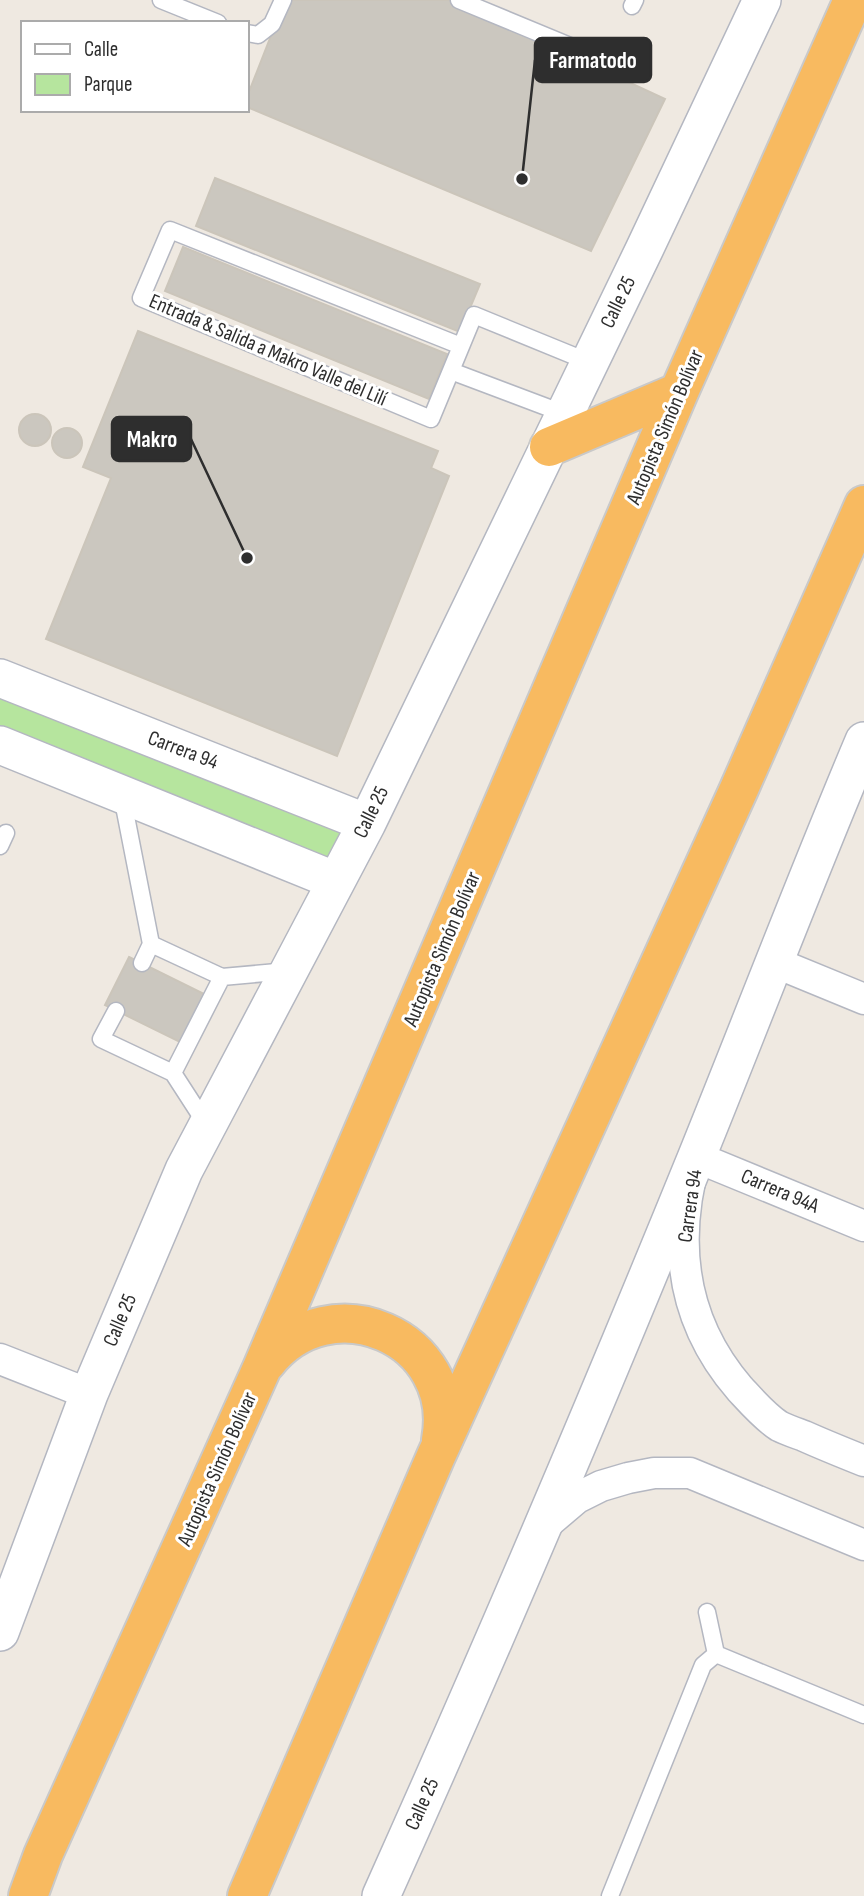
<svg xmlns="http://www.w3.org/2000/svg" width="864" height="1896" viewBox="0 0 864 1896" font-family="'Sofia Sans Condensed',sans-serif">
<style>
.green{fill:#b6e59e}
.building{fill:#cbc7bf;stroke:#cbc5ba;stroke-width:2}
.lines{fill:none;stroke-linecap:round;stroke-linejoin:round}
.service-casing{stroke:#b4b7c1;stroke-width:19}
.minor-casing{stroke:#b4b7c1;stroke-width:33}
.tertiary-casing{stroke:#b4b7c1;stroke-width:40}
.trunk-casing{stroke:#c9c9c9;stroke-width:42}
.service{stroke:#fff;stroke-width:16}
.minor{stroke:#fff;stroke-width:30}
.tertiary{stroke:#fff;stroke-width:37}
.trunk{stroke:#f8ba60;stroke-width:38}
.labels{text-anchor:middle;dominant-baseline:central;stroke-width:6;stroke-linejoin:round;paint-order:stroke}
.street-label{font-size:21px;fill:#2e2e2e;stroke:#fff}
.leader{fill:none;stroke:#2e2e2e;stroke-width:2.5}
.callout-dot{fill:#2e2e2e;stroke:#fff;stroke-width:2.5}
.callout{fill:#2e2e2e;stroke:#2e2e2e;stroke-width:2.5}
.callout-label{font-size:23px;text-anchor:middle;font-weight:bold;fill:#fff}
</style>
<rect width="100%" height="100%" fill="#efe9e1"/>
<path class="green" d="M0,678L367,823L336,881L0,745Z"/>
<path class="building" d="M285,0H452L665,99L591,251L247,107V97Z
M215,178L480,284L460,332L196,226Z
M183,247L447,354L429,399L165,291Z
M138,331L438,451L431,468L449,476L337,756L46,639L111,478L83,467Z
M19 430a16 16 0 1 1 32 0a16 16 0 1 1-32 0Z
M52 443a15 15 0 1 1 30 0a15 15 0 1 1-30 0Z
M129,957L204,994L180,1042L105,1005Z"/>
<g class="lines">
<defs>
<path id="service" d="M161,0L218,23
M459,0L623,68
M632,6L635,0
M247,33L258,35L272,24L283,0
M461,346L170,230L141,298L431,419L474,315L589,362
M451,371L565,414
M122,796L151,944
M0,846L6,833
M142,963L151,944L222,977L288,971
M116,1011L101,1039L173,1073L206,1124
M173,1073L222,977
M707,1612L716,1654
M716,1654L864,1715
M610,1896L703,1665L716,1654"/>
<path id="minor" d="M774,962L864,999
M864,1226L696,1157C672,1241 681,1321 740,1389C752,1402 765,1417 779,1426C787,1430 796,1433 804,1436C824,1445 844,1453 864,1461
M0,1359L89,1394
M544,1526L577,1498L601,1486L628,1478L654,1473H690L864,1545"/>
<path id="tertiary" d="M0,678L367,823
M0,745L336,881
M0,1632L89,1394L184,1170L367,823L644,250L762,0
M381,1896C491,1651 596,1404 697,1156C753,1018 806,878 864,741"/>
<path id="trunk" d="M549,447L679,392
M266,1363C330,1281 460,1337 441,1440
M28,1896L43,1855L262,1368L679,392L853,0
M247,1896L436,1456L739,789L864,505"/>
</defs>
<use href="#service" class="service-casing"/>
<use href="#minor" class="minor-casing"/>
<use href="#tertiary" class="tertiary-casing"/>
<use href="#trunk" class="trunk-casing"/>
<use href="#service" class="service"/>
<use href="#minor" class="minor"/>
<use href="#tertiary" class="tertiary"/>
<use href="#trunk" class="trunk"/>
</g>
<g class="labels">
<g class="street-label">
<text transform="translate(618 302) rotate(-64)">Calle 25</text>
<text transform="translate(268 350) rotate(23)">Entrada &amp; Salida a Makro Valle del Lilí</text>
<text transform="translate(665 427) rotate(-67)">Autopista Simón Bolívar</text>
<text transform="translate(183 750) rotate(21)">Carrera 94</text>
<text transform="translate(371 812) rotate(-64)">Calle 25</text>
<text transform="translate(442 949) rotate(-67)">Autopista Simón Bolívar</text>
<text transform="translate(780 1191) rotate(23)">Carrera 94A</text>
<text transform="translate(690 1206) rotate(-82)">Carrera 94</text>
<text transform="translate(120 1320) rotate(-67)">Calle 25</text>
<text transform="translate(217 1469) rotate(-66)">Autopista Simón Bolívar</text>
<text transform="translate(422 1804) rotate(-66)">Calle 25</text>
</g>
</g>
<path class="leader" d="M522 179L535 60M247 558L191 439"/>
<g class="callout-dot">
<circle cx="522" cy="179" r="7"/>
<circle cx="247" cy="558" r="7"/>
</g>
<g class="callout">
<rect x="535" y="38" width="116" height="44" rx="7"/>
<rect x="112" y="417" width="79" height="44" rx="7"/>
</g>
<g class="callout-label">
<text x="593" y="68">Farmatodo</text>
<text x="152" y="447">Makro</text>
</g>
<rect x="21" y="21" width="228" height="91" fill="#ffffff" stroke="#ababab" stroke-width="2"/>
<rect x="35" y="44" width="35" height="10" fill="#ffffff" stroke="#ababab" stroke-width="2"/>
<text x="84" y="56" font-size="21" fill="#2e2e2e">Calle</text>
<rect x="35" y="74" width="35" height="21" fill="#b6e59e" stroke="#ababab" stroke-width="2"/>
<text x="84" y="91" font-size="21" fill="#2e2e2e">Parque</text>
</svg>
